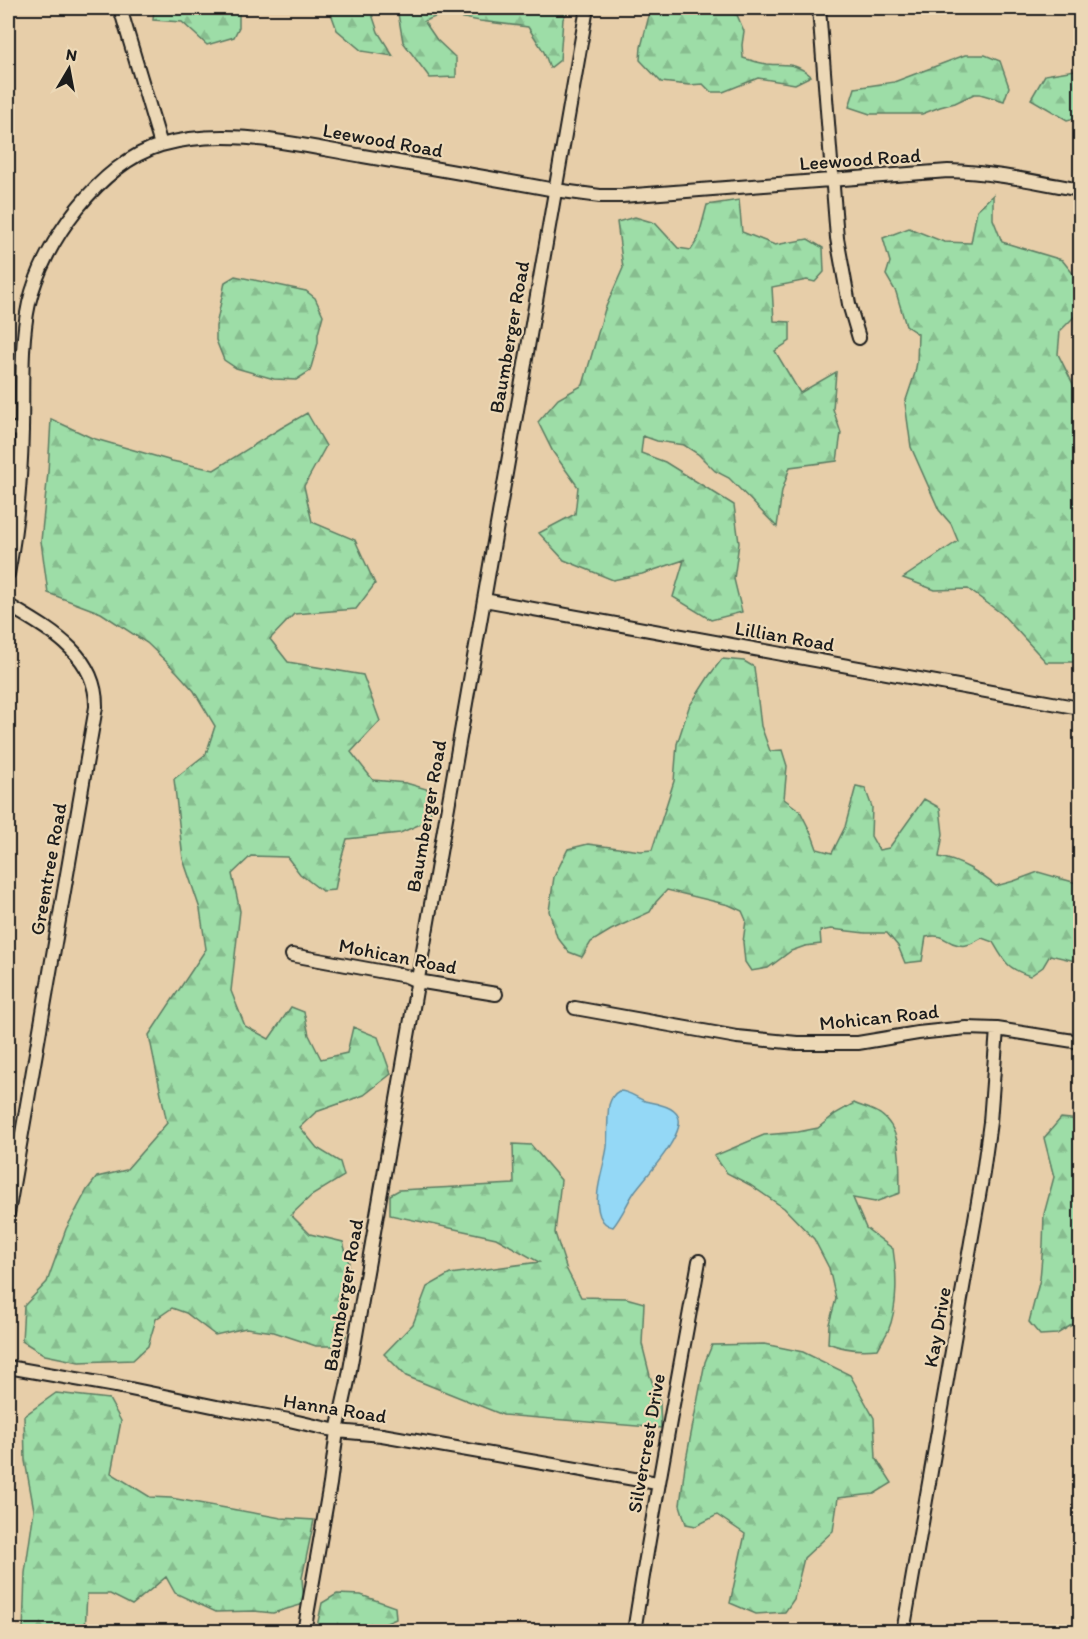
<svg xmlns="http://www.w3.org/2000/svg" width="1088" height="1639" viewBox="0 0 1088 1639" font-family="Itim,sans-serif">
<style>
.forest{fill:url(#forest-firs);stroke:#5c7c62;stroke-width:1.5}
.water{fill:#94d8f6;stroke:#648d9f;stroke-width:1.5}
.lines{fill:none;stroke-linecap:round;stroke-linejoin:round}
.minor-casing{stroke:#1c1c1c;stroke-width:16}
.minor{stroke:#ecd8b6;stroke-width:12}
.labels{text-anchor:middle;dominant-baseline:central;stroke-width:4.5;stroke-linejoin:round;paint-order:stroke}
.street-label{font-size:20px;fill:#1c1c1c;stroke:#ecd8b6}
</style>
<defs>
<pattern id="forest-firs" width="22" height="20" patternUnits="userSpaceOnUse" patternTransform="scale(1.5)"><rect width="22" height="20" fill="#9ddda7"/><path d="M5 1l3.5 6h-7zM16 11l3.5 6h-7z" fill="#87bd8f"/></pattern>
</defs>
<rect width="100%" height="100%" fill="#e7cea9"/>
<filter id="ink" filterUnits="userSpaceOnUse"><feTurbulence type="fractalNoise" baseFrequency=".0167" numOctaves="2"/><feDisplacementMap in="SourceGraphic" scale="12" xChannelSelector="R" yChannelSelector="G"/><feConvolveMatrix kernelMatrix="1 2 1 2 8 2 1 2 1" color-interpolation-filters="sRGB"/></filter>
<g filter="url(#ink)">
<path class="forest" d="M154,8H239V27L234,37L207,45L182,22L153,20Z
M329,8H370L378,32L393,56L362,51L337,30Z
M397,8H569L563,19L560,60L550,68L544,52L528,27L480,21L443,14L424,21L437,40L456,58V77L430,78L403,42Z
M651,8H705L737,15L744,31L742,45L743,58C751,60 759,63 767,64C787,66 794,61 811,76L795,84L758,78L723,92H711L703,84L689,85L661,82L640,60L641,47Z
M965,55H985L1000,61L1009,87L1004,101L980,94H974L955,103L940,107L922,114H870L849,107L855,88L894,82Z
M1075,70L1080,71V117L1067,120L1031,99L1045,75Z
M993,195V219L1002,242L1062,260L1079,281L1080,285V311L1060,331L1058,354L1073,384L1080,408V658L1075,662H1046L1002,614L968,589L935,590L903,578L958,541L951,524L939,510L911,447L905,403L915,373L917,362L918,334L906,326L896,292L886,275L890,262L883,238L909,228L944,242L971,243L977,210Z
M739,200L742,232L775,245L808,239L823,248L824,272L815,282L807,280L772,287L774,321L790,322V341L775,351L800,393L836,372L833,409L841,433L837,461L790,467L782,491L777,527L729,478L715,471L698,454L684,445L657,441L643,436L641,453L665,462L734,505L739,543L734,579L742,612L711,620L673,597L684,560L642,574L613,580L564,560L539,533L575,514L578,487L553,452L538,422L558,399L583,385L605,309L623,268L617,222L635,217L655,223L678,248L691,250L698,239L707,205Z
M235,276L306,291L315,298L323,315L318,334V343L310,371L296,380L274,379L236,368L224,360L216,340V326L225,282Z
M307,413L326,446L304,486L312,522L355,540L375,584L356,609L294,614L270,639L288,662L363,675L380,721L351,752L373,780L406,783L433,791L430,820L400,833L347,839L340,863L335,890L322,891L300,874L287,857L251,856L232,874L240,911L231,991L245,1026L269,1039L291,1007L304,1012L309,1035L321,1059L347,1053L353,1027L378,1037L391,1074L364,1095L316,1112L300,1127L317,1148L340,1162L344,1176L311,1196L291,1215L310,1234L343,1242L349,1263L340,1311L346,1336L339,1346H316L274,1332L246,1328L215,1335L186,1313L172,1308L156,1319L148,1346L133,1360L79,1362L45,1355L22,1341L24,1306L47,1282L66,1229L87,1190L97,1177L126,1170L167,1123L149,1035L206,949L200,909L183,859L174,779L206,754L215,726L194,691L177,672L147,643L101,613L48,593L41,541L48,472L51,419L92,438L172,461L214,470L281,428Z
M722,659L744,661L754,667L761,726L770,751L782,750L787,766L784,799L800,811L812,835L817,849L832,853L845,827L856,786L865,788L872,807L871,836L879,850L889,848L924,799L940,808L943,834L939,857C961,861 978,872 996,886L1014,881L1038,872L1080,884V882V962L1050,955L1043,967L1030,976C1007,968 1005,963 993,942L982,938C975,942 967,947 959,945C943,942 946,933 926,937L922,961L905,963L898,946L887,933H865L831,929L820,931L821,944L805,946L791,951L768,968L751,971L745,962L743,942L746,920L742,911L729,905L667,890L656,902L650,912L611,930L591,942L582,957L569,952L557,937L549,911L554,877L568,849L588,844L641,851L652,850L674,781L677,744L689,707L709,676Z
M854,1103C862,1107 872,1109 880,1114C904,1130 899,1168 900,1193L875,1202L853,1198L866,1228L893,1249C897,1274 898,1308 888,1331C885,1337 881,1343 878,1349C860,1351 845,1350 828,1343L829,1324L836,1299L829,1268L814,1239L784,1208L750,1185L727,1173L714,1156L764,1135L798,1132L818,1128L835,1114Z
M1061,1118L1080,1120V1320L1057,1334L1040,1335L1029,1322L1040,1279L1043,1245L1044,1214L1054,1177L1044,1138Z
M513,1144L531,1145L561,1180L555,1233L567,1270L581,1297L626,1298L644,1303L642,1344L650,1376L660,1403L661,1428L503,1415L406,1376L384,1354L413,1324L427,1287L450,1274L539,1262L496,1238L390,1215V1195L399,1190L514,1184Z
M764,1344L803,1352L850,1375L874,1418L876,1458L892,1483L874,1494L838,1498L833,1531L804,1558L794,1599L785,1612L756,1614L730,1603L745,1534L717,1515L696,1526L686,1524L680,1505L685,1465L705,1362L712,1345Z
M56,1393L109,1399L121,1421L111,1473L150,1497L171,1498L281,1518L314,1520L302,1578L304,1604L273,1613L254,1611L216,1612L175,1593L166,1577L132,1605L110,1594H87L85,1631L23,1632L25,1573L34,1510L25,1461L24,1416Z
M337,1594L361,1595L395,1607L396,1619L368,1631H316L322,1603Z"/>
<path class="water" d="M619,1091C629,1091 635,1097 645,1101C655,1104 672,1105 678,1116C687,1133 645,1177 635,1191C627,1203 622,1216 613,1227C607,1226 603,1223 600,1216C592,1195 604,1169 607,1147C608,1134 607,1119 609,1105C611,1099 613,1094 619,1091Z"/>
<g class="lines">
<defs>
<path id="minor" d="M120,8L161,145
M819,8L837,238L849,304L859,338
M8,428L22,431
M8,574C17,527 21,478 22,430C23,388 20,344 29,303C43,243 100,163 161,145C226,126 298,145 363,156C427,167 491,178 555,190L600,196H622L948,171C993,172 1037,182 1080,190
M484,600L1080,708
M8,605C48,629 97,654 96,707L8,1214
M292,955L406,976L417,981L496,994
M575,1008L737,1037L797,1043H858L918,1033L966,1028L997,1029L1080,1042
M8,1367L116,1386L217,1407L289,1420L337,1431L382,1435L657,1483
M304,1632L330,1484L337,1431L348,1381L587,8
M634,1632C653,1508 677,1385 699,1261
M903,1632L983,1173L990,1122L997,1029"/>
</defs>
<use href="#minor" class="minor-casing"/>
<use href="#minor" class="minor"/>
</g>
</g>
<g class="labels">
<g class="street-label">
<text transform="translate(383 140) rotate(10)">Leewood Road</text>
<text transform="translate(860 159) rotate(-4)">Leewood Road</text>
<text transform="translate(509 337) rotate(-80)">Baumberger Road</text>
<text transform="translate(785 636) rotate(10)">Lillian Road</text>
<text transform="translate(426 816) rotate(-80)">Baumberger Road</text>
<text transform="translate(48 869) rotate(-80)">Greentree Road</text>
<text transform="translate(398 956) rotate(11)">Mohican Road</text>
<text transform="translate(879 1017) rotate(-6)">Mohican Road</text>
<text transform="translate(343 1295) rotate(-80)">Baumberger Road</text>
<text transform="translate(937 1327) rotate(-80)">Kay Drive</text>
<text transform="translate(335 1408) rotate(9)">Hanna Road</text>
<text transform="translate(646 1443) rotate(-80)">Silvercrest Drive</text>
</g>
</g>
<rect width="1088" height="1639" fill="none" stroke="#ecd8b6" stroke-width="30"/>
<rect x="15" y="15" width="1058" height="1609" fill="none" stroke="#1c1c1c" stroke-width="2" filter="url(#ink)"/>
<g transform="translate(69 69) rotate(10)" stroke="#ecd8b6" stroke-width="4.5" paint-order="stroke">
<path d="M0-4.5L10 22L0 15L-10 22Z" fill="#1c1c1c"/>
<text y="-9" font-size="16" font-weight="bold" text-anchor="middle" fill="#1c1c1c">N</text>
</g>
</svg>
